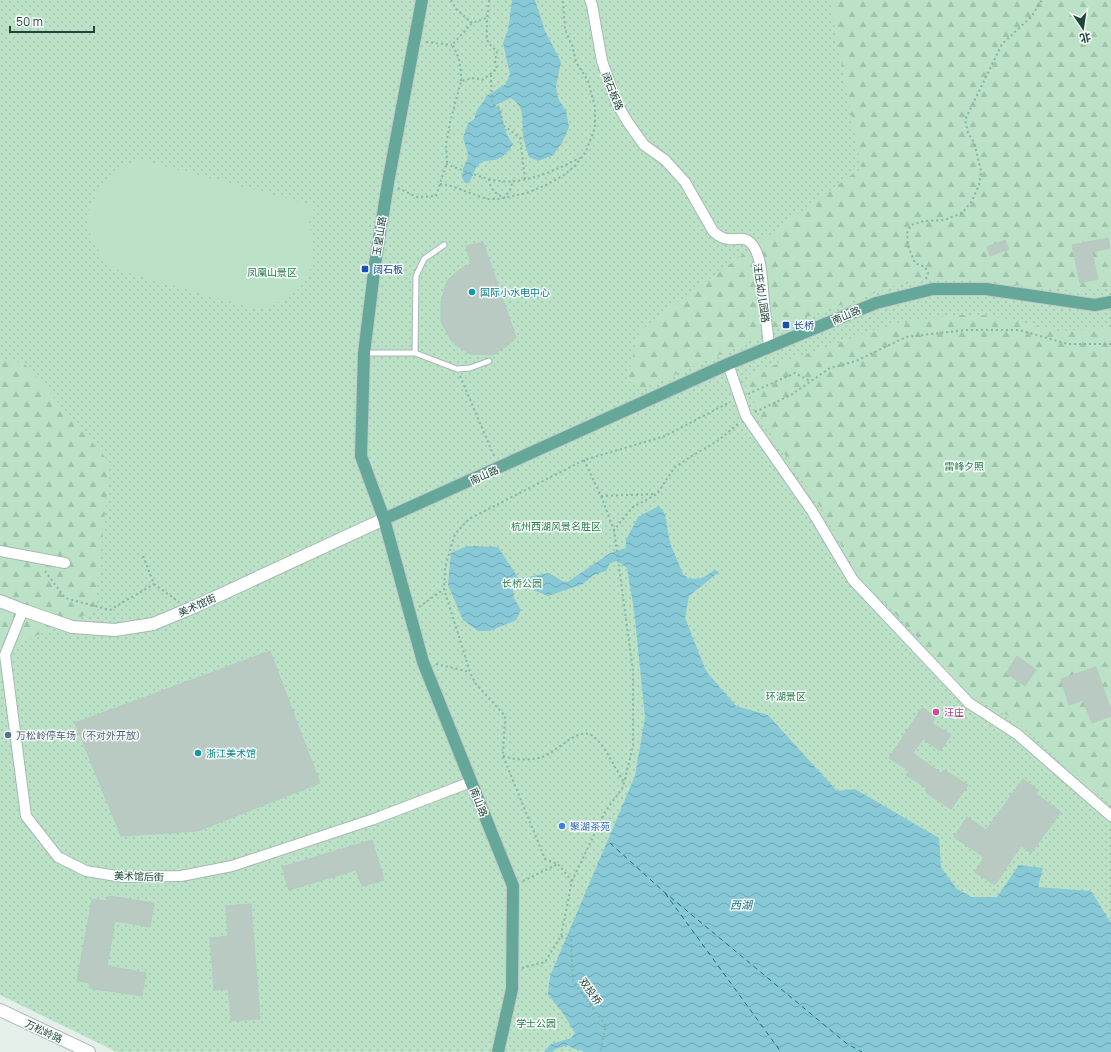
<svg xmlns="http://www.w3.org/2000/svg" width="1111" height="1052" viewBox="0 0 1111 1052" font-family="Manrope,'Noto Sans SC',sans-serif">
<style>
.grass{fill:url(#grass-dots)}
.forest{fill:url(#forest-firs)}
.pitch{fill:#bbe2c7}
.water{fill:url(#water-waves)}
.lines{fill:none;stroke-linecap:round;stroke-linejoin:round}
.ferry{stroke:#156f85;stroke-width:1;stroke-dasharray:5 4;stroke-linecap:butt}
.building{fill:#b9cac3;stroke:#b6c9c2}
.service-casing{stroke:#a6b8b2;stroke-width:7}
.minor-casing{stroke:#a6b8b2;stroke-width:12}
.tertiary-casing{stroke:#a6b8b2;stroke-width:14}
.primary-casing{stroke:#c1cac8;stroke-width:14}
.path{stroke:#82b5a7;stroke-width:2;stroke-dasharray:2 3;stroke-linecap:butt}
.service{stroke:#fff;stroke-width:5}
.minor{stroke:#fff;stroke-width:10}
.tertiary{stroke:#fff;stroke-width:12}
.primary{stroke:#65a899;stroke-width:12}
.transit-dot{fill:#1a4fb4;stroke:#f5fbf8;stroke-width:1.5}
.culture-dot{fill:#0f9aa8;stroke:#f5fbf8;stroke-width:1.5}
.hotel-dot{fill:#d1479c;stroke:#f5fbf8;stroke-width:1.5}
.service-dot{fill:#5c6f8a;stroke:#f5fbf8;stroke-width:1.5}
.shop-dot{fill:#3f7fe0;stroke:#f5fbf8;stroke-width:1.5}
.labels{text-anchor:middle;dominant-baseline:central;stroke-width:3;stroke-linejoin:round;paint-order:stroke}
.street-label{font-size:10px;fill:#21433b;stroke:#f5fbf8}
.transit-label{font-size:10px;fill:#164399;stroke:#f5fbf8;text-anchor:start}
.park-label{font-size:10px;fill:#277d4b;stroke:#f5fbf8}
.culture-label{font-size:10px;fill:#0d838f;stroke:#f5fbf8;text-anchor:start}
.hotel-label{font-size:10px;fill:#b23c85;stroke:#f5fbf8;text-anchor:start}
.service-label{font-size:10px;fill:#4e5e75;stroke:#f5fbf8;text-anchor:start}
.shop-label{font-size:10px;fill:#366cbe;stroke:#f5fbf8;text-anchor:start}
.water-label{font-size:11px;font-style:italic;fill:#156f85;stroke:#f5fbf8}
</style>
<defs>
<pattern id="grass-dots" width="8" height="8" patternUnits="userSpaceOnUse"><rect width="8" height="8" fill="#bbe2c7"/><path d="M2 2h.1M6 6h.1" fill="none" stroke="#a0c3ac" stroke-width="1.8" stroke-linecap="round"/></pattern>
<pattern id="forest-firs" width="22" height="20" patternUnits="userSpaceOnUse"><rect width="22" height="20" fill="#bbe2c7"/><path d="M5 1l3.5 6h-7zM16 11l3.5 6h-7z" fill="#a0c3ac"/></pattern>
<pattern id="water-waves" width="16" height="10" patternUnits="userSpaceOnUse"><rect width="16" height="10" fill="#88c9d8"/><path d="M0 5q4-4 8 0t8 0" fill="none" stroke="#6fa5b0"/></pattern>
</defs>
<rect width="100%" height="100%" fill="#e4efea"/>
<path class="grass" d="M0,0H1111V1052H117L0,995Z"/>
<path class="forest" d="M830,0H1111V286L1078,291L939,278L897,285L801,319L640,390L627,379L640,330L861,168Z
M953,315H983L1059,331L1111,328V805L1086,784L1013,718L974,698L857,573L822,509L766,427L745,383L750,374L877,329L913,321Z
M0,361L23,362L110,463L95,611L0,651Z"/>
<path class="pitch" d="M141,160L315,206L309,223L313,245L312,266L303,285L288,298L265,308L250,307L118,270L103,259L89,232V212L99,187L115,170Z"/>
<path class="water" d="M512,0H535L545,31L561,62L556,86L558,98L566,111L569,127L562,143L552,156L538,161L529,157C527,150 524,143 523,135C521,118 527,110 511,98L495,105L500,109C503,123 505,134 513,144C509,151 503,158 494,160C489,161 484,160 479,164C473,169 474,177 468,183H465L462,178L463,168L467,161L468,154L463,138L468,123C478,118 473,118 477,110C480,104 483,105 486,96L506,84L510,74L503,43L508,30Z
M659,506L665,514L670,543L683,574L689,579L702,578L715,570L719,572L689,596L685,618L706,671L736,706L768,715L837,791L855,789L939,838L941,867L956,888L971,897H997L1019,865L1043,868L1038,887L1091,891L1111,923V1052H584C579,1048 574,1051 568,1045L555,1049L553,1052H544L551,1044L571,1038L575,1033L565,1016L548,994L550,976L635,776L645,717L634,610L627,568L617,561L610,563L606,571L594,575L583,584L548,596L526,587L513,588L514,598L521,610L516,620L490,631H478L463,620L448,585L451,553L467,546L498,547L519,579L548,573L566,583L610,553L626,548V540L638,517Z"/>
<g class="lines">
<path class="ferry" d="M610,843L663,891L846,1043L862,1052
M665,893L781,1052"/>
</g>
<path class="building" d="M1108,238L1110,248L1092,252L1098,279L1080,283L1072,245Z
M1005,240L1009,249L990,256L987,247Z
M483,242L516,337L511,343L493,355L470,354L452,342L441,322V302L447,281L460,269L471,264L466,246Z
M270,651L320,783L198,831L121,836L75,723Z
M1017,656L1036,670L1025,686L1006,673Z
M1096,667L1111,710V716L1092,723L1083,700L1069,705L1061,679Z
M922,708L936,717L932,723L951,735L940,751L923,739L913,753L941,773L944,770L968,785L951,809L926,793L928,789L906,775L909,771L889,758Z
M1023,779L1038,790L1036,794L1061,812L1031,853L1021,846L995,885L975,872L984,857L954,837L967,817L986,830Z
M372,840L384,880L362,886L356,870L289,890L282,867Z
M108,896L154,903L150,927L115,921L107,966L146,973L142,996L89,988L90,983L77,981L92,899L107,901Z
M251,904L260,1019L231,1021L228,989L214,990L210,938L228,936L226,906Z"/>
<g class="lines">
<defs>
<path id="service" d="M364,353H415L457,369L470,368L489,361
M415,353L416,276L424,259L444,245"/>
<path id="minor" d="M590,0L592,5L602,61L617,104L629,124L644,145L665,160L685,182L713,231C717,235 722,239 729,239C735,240 741,237 747,240C763,249 762,285 764,301C765,316 768,332 769,347
M728,364L746,416L812,511L853,580L969,703L1017,734L1111,816
M0,551L65,563
M23,610L5,655L26,816L58,857L86,871L123,877L181,876L232,866L374,819L471,782"/>
<path id="tertiary" d="M0,601L23,610L72,627L115,630L153,624L194,607L384,519
M0,1010L89,1052"/>
<path id="primary" d="M422,0L388,183L375,264L364,353L361,456L384,519L423,662L513,886L512,989L498,1052
M384,519L728,364L876,303L933,289H986L1095,305L1111,302"/>
</defs>
<use href="#service" class="service-casing"/>
<use href="#minor" class="minor-casing"/>
<use href="#tertiary" class="tertiary-casing"/>
<use href="#primary" class="primary-casing"/>
<path class="path" d="M451,0L456,9L472,23
M426,42L452,45
M491,75L492,102L494,105L500,109L503,125L520,138L525,179
M461,81C461,67 460,57 452,45L472,23L489,17
M446,164C463,170 482,179 500,181C528,184 557,169 580,158
M489,179C490,189 495,193 504,198L510,190L513,180
M440,184L451,186L487,199H498L527,193L548,184L564,175L576,165L586,151L595,128V107L588,81L576,62L572,45L565,30L563,0
M398,188L417,197L436,196L447,162L446,144L450,123L461,81L474,78L482,80L497,69L495,61L497,51C493,48 488,44 487,39C486,36 488,6 489,0
M926,279L928,273L925,267L915,263L908,246L907,233L911,225L924,221L944,220L962,213L972,201L979,185L981,171L974,142L968,133L965,120L1002,44L1031,17L1042,0
M460,376L494,456
M748,394L795,373L810,381
M755,412L791,395L830,368L856,361L906,337L965,330H1019L1068,344H1111
M584,460L601,496L614,530L633,507L657,494L674,468L690,457L719,440L739,423
M601,496L656,494
M143,556L154,584L179,602
M45,571L65,598L110,610L154,584
M419,607L444,589
M436,664L470,672
M503,756C516,760 528,761 542,757C556,753 579,725 593,736C606,746 614,768 624,782
M523,881L558,864
M572,881L605,812L623,787L633,746V671L614,530
M561,936L571,940L573,981L606,1026L600,1051L601,1052
M522,968L545,962L561,936L572,881L558,864L545,859L503,756L505,716L475,683L470,672L444,589L445,567L455,534L469,519L584,460L665,436L730,402"/>
<use href="#service" class="service"/>
<use href="#minor" class="minor"/>
<use href="#tertiary" class="tertiary"/>
<use href="#primary" class="primary"/>
</g>
<g class="transit-dot">
<rect x="361" y="265" width="8" height="8" rx="2"/>
<rect x="782" y="321" width="8" height="8" rx="2"/>
</g>
<g class="culture-dot">
<circle cx="472" cy="292" r="4"/>
<circle cx="198" cy="753" r="4"/>
</g>
<circle class="hotel-dot" cx="936" cy="712" r="4"/>
<circle class="service-dot" cx="8" cy="735" r="4"/>
<circle class="shop-dot" cx="562" cy="826" r="4"/>
<g class="labels">
<g class="street-label">
<text transform="translate(613 91) rotate(68)">阔石板路</text>
<text transform="translate(379 236) rotate(-81)">玉皇山路</text>
<text transform="translate(762 293) rotate(82)">汪庄幼儿园路</text>
<text transform="translate(846 315) rotate(-23)">南山路</text>
<text transform="translate(484 475) rotate(-24)">南山路</text>
<text transform="translate(197 605) rotate(-24)">美术馆街</text>
<text transform="translate(479 802) rotate(68)">南山路</text>
<text transform="translate(139 876) rotate(2)">美术馆后街</text>
<text transform="translate(591 991) rotate(55)">双投桥</text>
<text transform="translate(44 1031) rotate(25)">万松岭路</text>
</g>
<g class="transit-label">
<text x="373" y="269">阔石板</text>
<text x="794" y="325">长桥</text>
</g>
<g class="park-label">
<text x="272" y="272">凤凰山景区</text>
<text x="964" y="466">雷峰夕照</text>
<text x="556" y="526">杭州西湖风景名胜区</text>
<text x="522" y="583">长桥公园</text>
<text x="786" y="696">环湖景区</text>
<text x="536" y="1023">学士公园</text>
</g>
<g class="culture-label">
<text x="480" y="292">国际小水电中心</text>
<text x="206" y="753">浙江美术馆</text>
</g>
<g class="hotel-label">
<text x="944" y="712">汪庄</text>
</g>
<g class="service-label">
<text x="16" y="735">万松岭停车场（不对外开放）</text>
</g>
<g class="shop-label">
<text x="570" y="826">聚湖茶苑</text>
</g>
<g class="water-label">
<text x="741" y="904">西湖</text>
</g>
</g>
<g transform="translate(1083 28) rotate(167)" stroke="#f5fbf8" stroke-width="3" paint-order="stroke">
<path d="M0-3L7 15L0 10L-7 15Z" fill="#21433b"/>
<text y="-6" font-size="11" font-weight="bold" text-anchor="middle" fill="#21433b">北</text>
</g>
<path d="M10 26v6h84v-6" fill="none" stroke="#21433b" stroke-width="2"/>
<text x="16" y="26" font-size="12" fill="#21433b" stroke="#f5fbf8" stroke-width="3" paint-order="stroke">50 m</text>
</svg>
